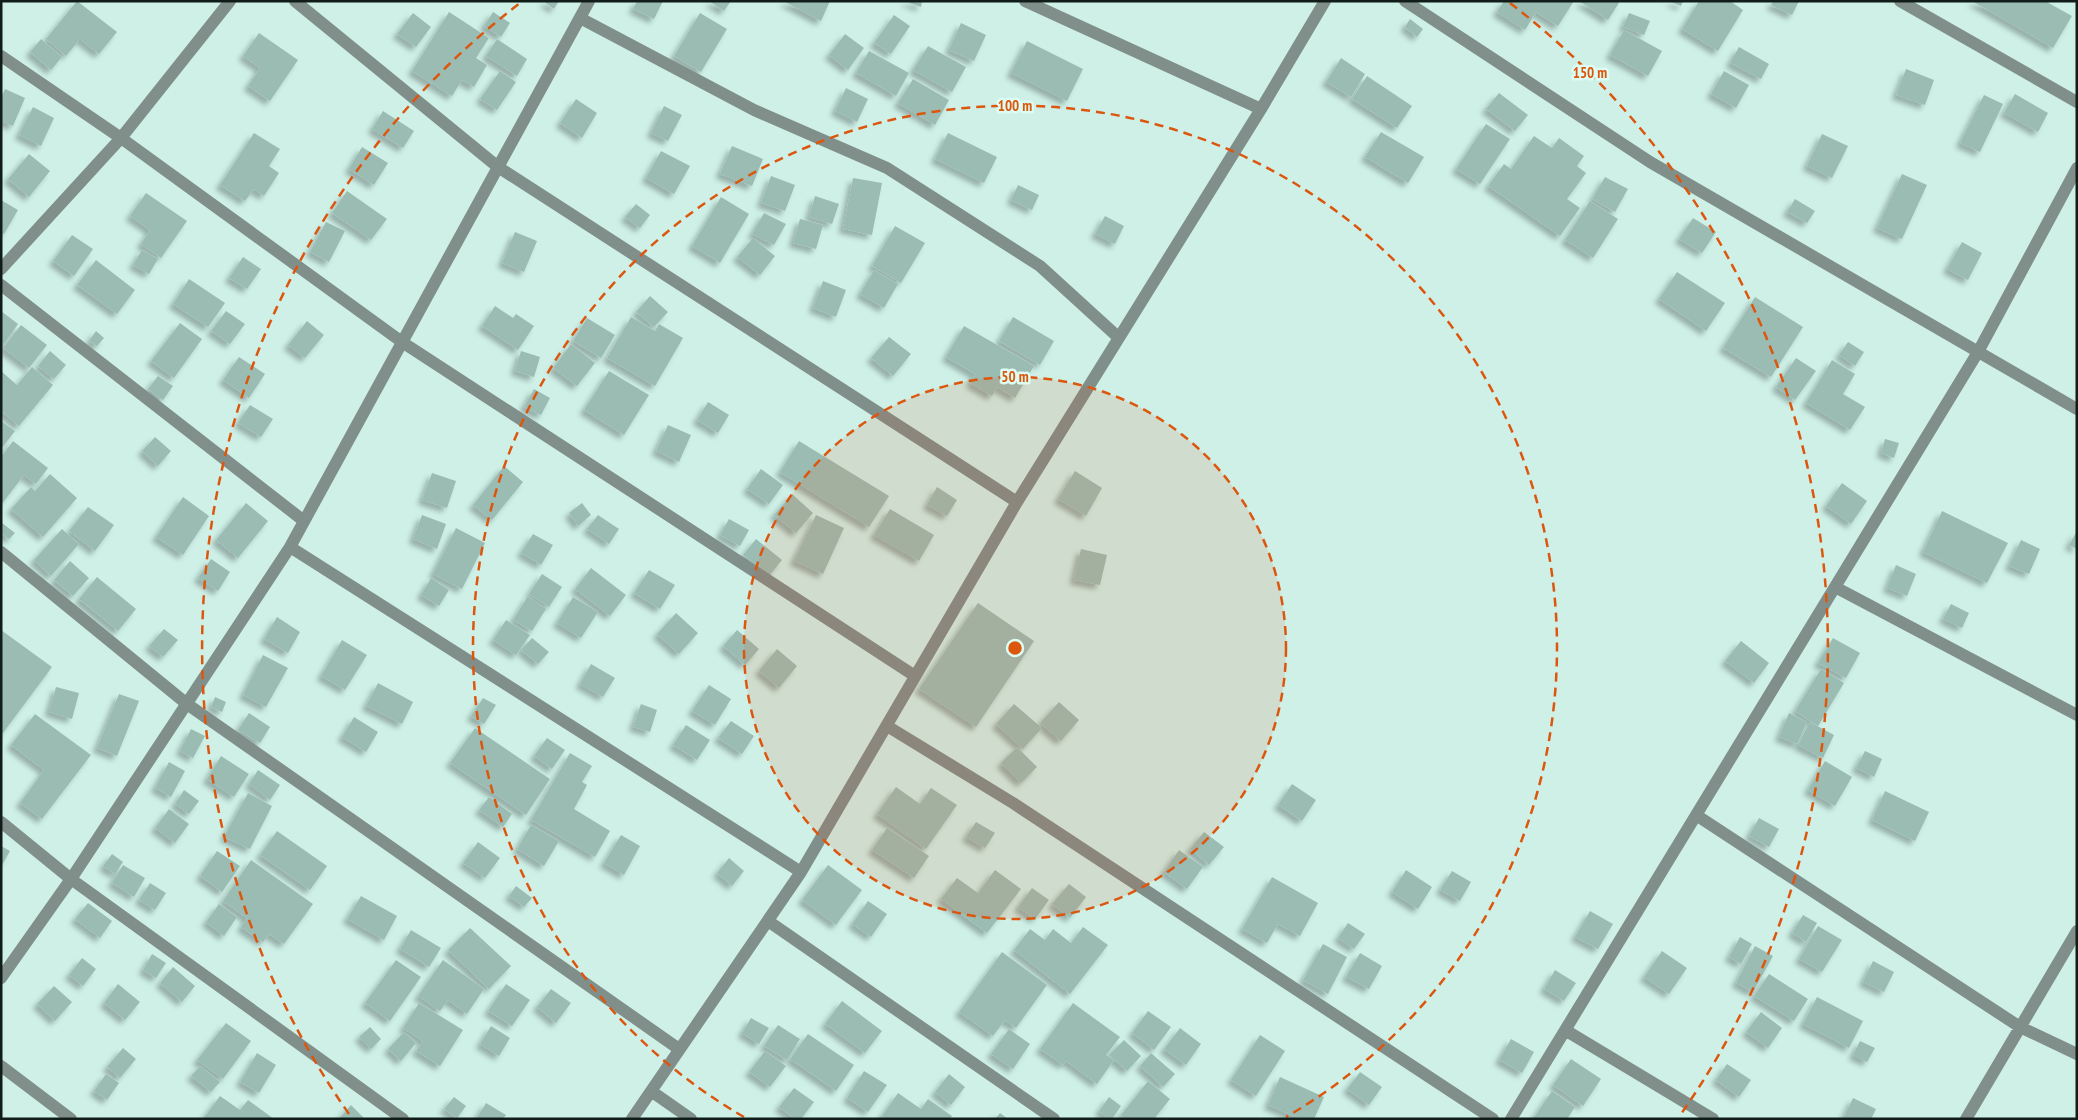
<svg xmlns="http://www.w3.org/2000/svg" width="2078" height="1120" viewBox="0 0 2078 1120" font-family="'PT Sans Narrow',sans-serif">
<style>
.building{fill:#9bbcb3;filter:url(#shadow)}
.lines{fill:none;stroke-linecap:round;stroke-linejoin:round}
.minor{stroke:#818f8b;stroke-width:12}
.ring{fill:none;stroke:#dd560d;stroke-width:2.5;stroke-dasharray:9 6}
.centre{fill:#dd560d;stroke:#dbfdf4;stroke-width:2.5}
.ring-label{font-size:15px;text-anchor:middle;font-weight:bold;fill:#dd560d;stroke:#dbfdf4;stroke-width:5;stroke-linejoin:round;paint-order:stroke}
</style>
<defs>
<filter id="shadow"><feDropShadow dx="-4.5" dy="4.5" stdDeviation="2.5" flood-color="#0004"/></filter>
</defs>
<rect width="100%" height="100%" fill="#cef0e7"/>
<path class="building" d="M77,1L117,32L99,54L80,39L66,56L46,39Z
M543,1H559L554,9Z
M637,1H663L654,19L633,9Z
M709,1H731L724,11Z
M783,1H830L821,21Z
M904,1H922L921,7Z
M1504,1H1574L1558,26L1536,12L1525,30L1497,12Z
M1579,1H1616L1619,3L1608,20Z
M1669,1H1683L1681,6Z
M1699,1H1730L1743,10L1718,51L1682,29Z
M1773,1H1799L1792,15L1771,5Z
M1972,1H2045L2072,16L2053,48Z
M449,12L489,38L476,58L487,65L474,87L462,80L452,96L412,71Z
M493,12L510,23L501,37L484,26Z
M413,13L431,27L416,47L397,34Z
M700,13L727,29L701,72L674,56Z
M1629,13L1650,21L1644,35L1623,27Z
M894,15L910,26L891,54L874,43Z
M1410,19L1423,29L1417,37L1405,27Z
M961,23L986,35L974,61L949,50Z
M1624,30L1662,51L1648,76L1610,55Z
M259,33L298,60L270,101L248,86L260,68L243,56Z
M845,34L864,48L848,70L829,55Z
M41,39L62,57L51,70L30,52Z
M497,39L527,59L517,76L486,56Z
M1027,41L1083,69L1067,101L1011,73Z
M928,46L966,67L952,92L913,70Z
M1739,47L1769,64L1761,79L1730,63Z
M869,51L909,73L896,96L856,73Z
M1341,58L1365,74L1351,97L1326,82Z
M1906,69L1934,80L1925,105L1896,95Z
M500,71L516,82L497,110L480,99Z
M1724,71L1749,85L1736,108L1711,94Z
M1367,76L1412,106L1397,128L1352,99Z
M913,79L949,100L935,125L898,103Z
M846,88L868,99L857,122L835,111Z
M5,89L25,98L13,126L1,121V98Z
M1499,93L1528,115L1515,131L1486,109Z
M2015,94L2048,113L2038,132L2004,113Z
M1984,95L2003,104L1980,152L1960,143Z
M576,99L597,113L582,138L560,123Z
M664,106L682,115L668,141L651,133Z
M33,107L54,118L41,146L19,135Z
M383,111L414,131L403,148L372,129Z
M1486,124L1510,139L1480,184L1456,169Z
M1381,132L1424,157L1408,183L1365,157Z
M254,133L280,149L269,166L279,173L264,196L254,189L245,201L220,185Z
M948,133L997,157L984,183L935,159Z
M1822,134L1848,146L1832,178L1807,166Z
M1534,136L1552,148L1559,138L1584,156L1577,166L1586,173L1567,199L1580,208L1560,236L1488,186L1504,164L1511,169Z
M732,146L763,159L752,186L720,174Z
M362,147L388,163L374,185L349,169Z
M661,151L690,166L674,194L646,178Z
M29,154L50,171L29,197L8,179Z
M1902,174L1927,185L1902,239L1877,228Z
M771,176L795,185L785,211L761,203Z
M1605,177L1628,189L1615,212L1592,199Z
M853,178L882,183L872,235L843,229Z
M1018,185L1039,195L1032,210L1011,200Z
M347,191L387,219L371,240L332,213Z
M146,193L187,221L161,258L141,244L150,230L130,216Z
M815,196L839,204L832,224L809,217Z
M721,197L749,214L720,263L692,246Z
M1795,199L1815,211L1807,223L1787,212Z
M1,200L18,210L4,234L1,232Z
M1590,201L1618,219L1593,258L1565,240Z
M636,204L650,215L640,228L625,217Z
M764,213L786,224L774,245L752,234Z
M1105,216L1124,226L1115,244L1095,234Z
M1693,218L1716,232L1702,253L1679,239Z
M800,219L823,225L816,249L793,243Z
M326,222L345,231L329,262L310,252Z
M895,226L925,243L901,283L872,266Z
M515,232L537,241L524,272L502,263Z
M72,235L93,249L74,276L53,261Z
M753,238L775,256L760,275L737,257Z
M1962,242L1982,253L1968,280L1947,269Z
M142,250L158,259L149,274L133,265Z
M243,257L261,269L247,289L229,278Z
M96,260L135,290L117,314L77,285Z
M874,270L898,284L884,308L860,294Z
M1677,272L1725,303L1706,331L1659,299Z
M189,279L225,303L208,327L173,304Z
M823,281L846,290L836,317L813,308Z
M650,296L668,312L654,327L636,312Z
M1755,297L1803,327L1771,377L1723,348Z
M495,306L513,318L516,314L534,326L518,350L482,326Z
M1,311L18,324L4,344L1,342Z
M226,311L245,324L230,344L211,331Z
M631,317L655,331L659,324L683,338L655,386L607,358Z
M1013,317L1054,341L1040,365L999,341Z
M587,318L615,335L601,358L573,341Z
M307,321L324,335L305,358L288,345Z
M180,323L202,339L174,378L151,361Z
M21,325L47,345L29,368L3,348Z
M964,326L1034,366L1015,398L997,387L992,396L970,383L975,374L946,357Z
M96,331L104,338L97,346L89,341Z
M889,337L911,354L893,376L871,358Z
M1848,342L1864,352L1855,366L1839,355Z
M571,344L595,363L577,386L553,368Z
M50,351L66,365L54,379L38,366Z
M521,351L540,357L534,377L515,371Z
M239,357L265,374L249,398L223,380Z
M1796,358L1816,371L1795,400L1776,387Z
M1832,360L1855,374L1843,394L1865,407L1850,430L1806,403Z
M32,367L53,385L19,426L1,411V371L17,385Z
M609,371L649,395L624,435L584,410Z
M158,376L173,386L163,400L148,389Z
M534,389L550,398L541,415L524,407Z
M708,402L729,415L718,433L697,420Z
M250,405L273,419L261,437L238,423Z
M1,421L15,431L1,449Z
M668,425L691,435L679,462L656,451Z
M155,437L171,451L158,466L142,451Z
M1885,439L1899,443L1894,458L1881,453Z
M13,441L48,468L36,484L24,475L1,505V457Z
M799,441L889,496L869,527L780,472Z
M504,466L523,482L492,520L473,505Z
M761,469L783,485L769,504L747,489Z
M1075,471L1102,488L1086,516L1058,499Z
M432,473L456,481L447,508L422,500Z
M50,474L77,498L43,537L11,509L31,487L35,491Z
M1842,483L1867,501L1851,524L1826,506Z
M937,487L957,500L947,516L927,505Z
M792,494L813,513L796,533L774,515Z
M183,497L209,516L183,555L156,537Z
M246,503L268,521L238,558L216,540Z
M582,503L591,515L578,526L569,513Z
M88,507L114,525L95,551L69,531Z
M890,509L934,535L919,561L874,535Z
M1942,511L2008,543L1987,583L1923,552Z
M422,515L446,524L437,549L413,539Z
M598,515L619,529L609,544L587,529Z
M816,515L844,528L823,574L794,561Z
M729,519L749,530L740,546L720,535Z
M2,523L15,533L9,539L1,533Z
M456,528L485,543L462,589L433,574Z
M62,529L79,544L51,576L34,560Z
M2077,531V549L2069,545Z
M533,534L553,545L541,565L521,553Z
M756,539L782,560L769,576L743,555Z
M2021,540L2040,549L2029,574L2009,566Z
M1081,549L1107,555L1100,585L1074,580Z
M211,559L230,572L218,591L198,578Z
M70,561L89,578L73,596L54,580Z
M1896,565L1916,574L1907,596L1887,588Z
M591,568L626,595L610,616L575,589Z
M649,570L675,585L660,609L634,593Z
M542,574L562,587L549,607L529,594Z
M97,577L136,609L118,631L79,599Z
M431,578L449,590L439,606L421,595Z
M528,596L546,609L532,631L513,620Z
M573,597L598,612L581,638L557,623Z
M978,603L1034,641L976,727L919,689Z
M1951,604L1969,613L1962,628L1943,619Z
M676,613L698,633L679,654L657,634Z
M277,617L300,632L288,653L264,639Z
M506,620L530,635L516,655L493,640Z
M164,629L178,640L163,657L149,646Z
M1,630L52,667L3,733L1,732Z
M737,630L759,649L745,665L723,646Z
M532,638L549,652L538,664L521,650Z
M1833,638L1860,653L1846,678L1818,663Z
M342,640L367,655L345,690L321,676Z
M1741,641L1769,663L1754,683L1725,661Z
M777,649L797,666L779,688L759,671Z
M263,655L288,668L266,707L243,695Z
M591,664L615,678L603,697L580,684Z
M1821,669L1844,683L1818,726L1795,711Z
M378,683L413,702L402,724L366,706Z
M709,685L731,699L715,725L692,711Z
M56,687L79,693L72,719L49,712Z
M119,694L139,701L117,756L97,748Z
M215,697L226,702L222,712L211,707Z
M483,698L496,705L484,724L471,716Z
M1059,702L1079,720L1061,741L1040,723Z
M641,704L657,710L650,732L633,727Z
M1014,704L1042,728L1023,749L996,724Z
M249,713L270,727L260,743L238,730Z
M1789,713L1807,722L1797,744L1779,737Z
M35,714L91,755L42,819L20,803L44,770L11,745Z
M354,717L378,732L366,752L342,737Z
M731,721L754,736L742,754L718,738Z
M1810,722L1834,735L1823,758L1798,745Z
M686,725L710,740L697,760L673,745Z
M475,728L550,779L526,815L450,763Z
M191,729L205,736L193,758L180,751Z
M547,738L565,750L552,769L534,756Z
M1017,747L1037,767L1021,783L1001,763Z
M1865,751L1882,759L1874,777L1856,768Z
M570,753L592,766L582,782L587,785L574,809L610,831L595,857L531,820Z
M221,756L249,774L234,797L207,779Z
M1825,761L1852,777L1835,806L1808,790Z
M169,762L185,771L171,797L155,788Z
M258,770L280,785L270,800L249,784Z
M1292,784L1316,800L1302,821L1278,805Z
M896,787L920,804L931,788L957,805L926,849L877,814Z
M184,790L199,801L189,814L175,804Z
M1885,791L1929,812L1915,841L1872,820Z
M248,793L272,806L250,849L224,837Z
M489,797L512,814L503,827L479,810Z
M169,809L189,824L175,843L155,828Z
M1759,818L1779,829L1769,847L1749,836Z
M976,822L995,833L985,848L966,837Z
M531,825L559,841L544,866L517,849Z
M887,828L929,856L914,878L872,850Z
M277,831L327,866L310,890L260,855Z
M1204,832L1224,847L1209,865L1190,849Z
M621,835L640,846L624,875L604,863Z
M478,842L500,858L485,878L463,863Z
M1,846L10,851L1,867Z
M1179,850L1203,867L1187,889L1164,872Z
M217,851L240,866L222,892L200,876Z
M112,854L123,862L115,874L103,866Z
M729,858L744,871L732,886L717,873Z
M251,860L313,904L284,944L269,934L263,942L241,927L247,918L223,901Z
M123,865L145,878L134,897L112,883Z
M828,865L862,890L836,925L802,900Z
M995,870L1021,889L987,933L941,899L957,878L978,893Z
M1406,870L1432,887L1418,909L1392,892Z
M1452,871L1471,882L1460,901L1440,890Z
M1272,877L1318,903L1300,936L1278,924L1267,943L1242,929Z
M150,883L166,893L155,910L139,900Z
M1069,884L1086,897L1070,918L1052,904Z
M516,886L532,898L524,907L509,896Z
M1032,888L1049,900L1035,919L1018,907Z
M361,896L397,916L384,940L347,919Z
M868,901L887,914L871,937L852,924Z
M88,903L112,921L100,938L75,919Z
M219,904L237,917L224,936L206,922Z
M1590,911L1613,924L1598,949L1575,937Z
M1803,915L1817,923L1806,942L1792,933Z
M1348,923L1365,934L1354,949L1338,938Z
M1818,926L1842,940L1822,972L1799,959Z
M1083,927L1108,945L1070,994L1014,950L1030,929L1045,940L1053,929L1071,943Z
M470,928L511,966L489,989L448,950Z
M411,930L441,948L429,967L400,949Z
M1740,937L1752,944L1741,964L1729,957Z
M1323,944L1347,957L1328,994L1303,980Z
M1755,946L1773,956L1753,992L1736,983Z
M1662,951L1687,968L1669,994L1644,977Z
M1002,952L1047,985L1016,1028L1005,1020L993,1036L959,1012Z
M1360,953L1382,966L1369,989L1346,977Z
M152,954L166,963L156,978L143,970Z
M82,958L96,969L83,986L69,975Z
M396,960L421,977L390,1021L365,1003Z
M443,960L484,989L467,1014L448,1000L440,1011L418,996Z
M1873,961L1894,972L1884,992L1863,982Z
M173,967L195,986L182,1002L160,983Z
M1555,970L1576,983L1564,1001L1544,989Z
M1769,974L1808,999L1794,1021L1754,996Z
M118,984L140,1002L125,1020L104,1003Z
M506,984L530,1000L512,1026L488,1011Z
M54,986L72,1002L55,1021L37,1004Z
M551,989L571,1003L556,1023L537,1007Z
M1817,997L1863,1021L1849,1048L1803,1024Z
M842,1001L882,1031L865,1053L825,1024Z
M419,1003L463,1030L440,1066L416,1051L423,1041L403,1028Z
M1073,1003L1120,1037L1106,1055L1114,1060L1097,1084L1066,1061L1063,1065L1040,1049Z
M1148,1011L1171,1027L1154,1050L1132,1033Z
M1761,1012L1782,1028L1768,1048L1746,1032Z
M751,1018L769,1028L759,1044L742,1033Z
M226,1023L251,1041L223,1079L197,1060Z
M778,1025L800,1039L787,1060L764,1046Z
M491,1026L510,1038L499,1056L480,1044Z
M370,1027L381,1039L371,1049L359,1037Z
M1180,1028L1201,1044L1186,1065L1164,1049Z
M1009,1029L1030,1044L1013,1069L991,1054Z
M404,1032L416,1043L401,1061L388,1049Z
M808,1034L854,1065L836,1091L790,1059Z
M1260,1035L1285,1051L1256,1096L1231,1080Z
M1511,1039L1534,1052L1522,1073L1499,1060Z
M1124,1040L1141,1056L1127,1071L1109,1055Z
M1860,1041L1875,1048L1867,1062L1853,1055Z
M123,1048L136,1059L120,1078L107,1067Z
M765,1051L786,1066L770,1087L749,1072Z
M257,1053L276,1065L259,1093L240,1082Z
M1151,1053L1175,1074L1163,1087L1140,1066Z
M1571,1059L1601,1079L1583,1106L1553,1085Z
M1727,1064L1751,1080L1739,1097L1716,1080Z
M200,1066L220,1082L211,1092L191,1076Z
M864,1071L887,1085L868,1112L847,1098Z
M1360,1072L1382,1087L1369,1105L1347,1089Z
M106,1074L119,1083L107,1100L94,1091Z
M949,1074L965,1087L951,1105L935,1092Z
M1280,1077L1324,1097L1314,1119H1301L1268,1105Z
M1148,1081L1170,1099L1154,1119H1125L1121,1115Z
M794,1088L814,1102L801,1119H795L779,1107Z
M1552,1091L1575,1107L1567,1119H1533Z
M898,1093L921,1109L928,1099L952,1116L950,1119H885L882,1116Z
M220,1096L240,1110L248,1100L274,1119H203Z
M454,1097L466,1106L457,1118L444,1109Z
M1109,1097L1121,1106L1112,1119H1109L1099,1111Z
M1853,1098L1876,1109L1871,1119H1843Z
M486,1103L506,1115L503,1119H476Z
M351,1105L365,1119H339Z
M1000,1113L1008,1119H995Z"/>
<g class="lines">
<path class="minor" d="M295,1L498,167L1017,502
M1025,1L1261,109
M1405,1L1650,162L2077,409
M1900,1L2077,102
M580,18L754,110L887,168L1040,266L1119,338
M1,56L121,138L402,342L915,676
M1,269L121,138L230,1
M1,285L304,521
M290,547L801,872
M1,552L187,704L679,1049
M1835,587L2077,715
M887,726L1013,803L1493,1119
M1696,815L2020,1027L2077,1054
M1,822L71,879L403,1119
M768,921L1054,1119
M1,978L71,879L290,547L589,1
M1565,1030L1713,1119
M1,1066L71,1119
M651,1091L691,1119
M632,1119L801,872L1017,502L1261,109L1325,1
M1511,1119L1978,352L2077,168
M1966,1119L2077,931"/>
</g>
<circle cx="1015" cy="648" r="271" fill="#dd560d" fill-opacity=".12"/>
<g class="ring">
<circle cx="1015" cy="648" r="271"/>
<path d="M744 1117A542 542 0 1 1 1286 1117"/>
<path d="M349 1114A813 813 0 0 1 520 3M1510 3A813 813 0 0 1 1681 1114"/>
</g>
<circle cx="1015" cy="648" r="8" class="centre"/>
<g class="ring-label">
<text x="1590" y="78">150 m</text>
<text x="1015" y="111">100 m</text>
<text x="1015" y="382">50 m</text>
</g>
<rect width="2078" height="1120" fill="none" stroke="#101d19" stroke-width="5"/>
</svg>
